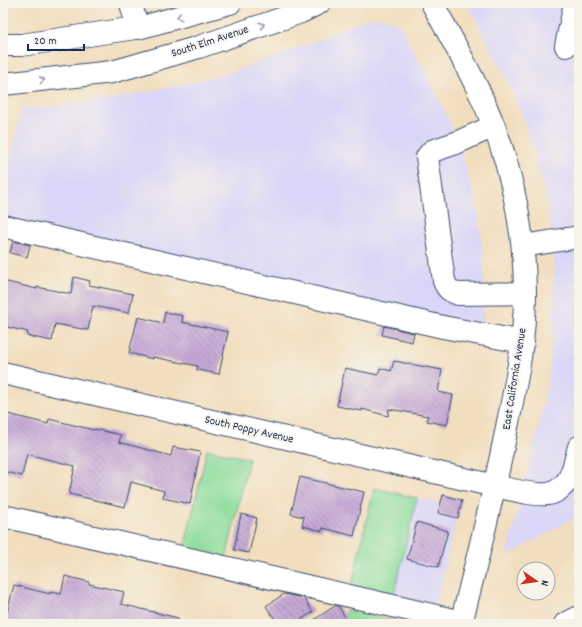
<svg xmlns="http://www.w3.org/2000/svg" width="582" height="627" viewBox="0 0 582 627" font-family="Dekko,sans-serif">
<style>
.built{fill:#dad6f7}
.green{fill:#8ddd9d;stroke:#54867e}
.building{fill:url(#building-back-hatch)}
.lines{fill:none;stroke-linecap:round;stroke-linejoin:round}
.minor-casing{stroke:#3b496c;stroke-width:24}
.major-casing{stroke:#3b496c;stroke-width:24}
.highway-casing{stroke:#3b496c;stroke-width:24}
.minor{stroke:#fff;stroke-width:22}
.major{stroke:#fff;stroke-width:22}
.highway{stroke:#fff;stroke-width:22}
.oneway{stroke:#8d97ae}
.labels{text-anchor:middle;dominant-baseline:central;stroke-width:3.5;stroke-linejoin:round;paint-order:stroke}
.street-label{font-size:12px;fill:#1b2f5e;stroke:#f7f3e8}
</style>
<defs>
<pattern id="building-back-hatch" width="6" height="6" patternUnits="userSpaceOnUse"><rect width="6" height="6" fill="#c5a7d6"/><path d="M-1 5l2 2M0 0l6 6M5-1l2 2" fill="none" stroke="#9f88b1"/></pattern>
</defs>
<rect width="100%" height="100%" fill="#f7f3e8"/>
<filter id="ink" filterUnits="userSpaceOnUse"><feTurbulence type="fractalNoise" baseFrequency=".025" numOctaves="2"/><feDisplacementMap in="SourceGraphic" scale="8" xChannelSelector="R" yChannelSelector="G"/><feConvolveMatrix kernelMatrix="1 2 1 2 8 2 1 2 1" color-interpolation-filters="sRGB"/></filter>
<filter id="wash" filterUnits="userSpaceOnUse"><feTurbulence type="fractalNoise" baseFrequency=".012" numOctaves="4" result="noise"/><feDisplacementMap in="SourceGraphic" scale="16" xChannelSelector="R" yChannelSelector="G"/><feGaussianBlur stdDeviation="0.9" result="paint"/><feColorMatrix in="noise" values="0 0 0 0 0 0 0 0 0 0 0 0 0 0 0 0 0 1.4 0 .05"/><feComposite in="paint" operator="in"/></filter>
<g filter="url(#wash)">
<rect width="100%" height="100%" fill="#f1debe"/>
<path class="built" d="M467,3H579V515L506,557L539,425L549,375L553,325L554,275L552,237L548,206L536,157L523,117L503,71Z
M377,17L386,18L395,22L402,28L435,91L457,139L473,191L479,221L484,262L483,328L3,217V191L22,109L69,105L113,99L190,83L235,71L272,58L316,41L368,18Z
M417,498L459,507L434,612L392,602Z"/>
<path class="green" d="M207,449L249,459L225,563L183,554Z
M374,488L417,498L392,602L350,592Z
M346,610L396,621L391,624H343Z"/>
<g id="blocks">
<path class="building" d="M13,241L30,245L27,257L10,253Z
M74,277L90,281L89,285L133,294L129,313L93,306L88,330L55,324L52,341L27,336L28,332L3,326V281L37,289V287L71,294Z
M165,312L183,316L182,322L228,332L219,374L197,370L198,366L153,357V359L129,353L138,317L163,323Z
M384,326L414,333L412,342L382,335Z
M394,361L442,370L438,392L453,395L447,425L427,421L428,416L389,409L388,416L362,409V411L337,406L345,368L378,375L380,368L391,371Z
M8,414L48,424L49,419L94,430L95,429L121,435L119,442L171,456L173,447L200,452L190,504L163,498L164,491L131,482L125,507L69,494L75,466L27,454L22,476L3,471V435Z
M300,477L364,492L354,536L323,528L322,531L302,526L304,517L291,514Z
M443,495L462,500L458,518L438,513Z
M241,514L257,518L249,553L234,550Z
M417,522L448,531L438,567L407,559Z
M65,576L89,582V584L124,592L121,604L178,618V624H22L5,620L14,585L50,594V592L61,594Z
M284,594L304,598L313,612L294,624H278L266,606Z
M335,606H338L350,624H308Z"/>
</g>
</g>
<g filter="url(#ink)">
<use href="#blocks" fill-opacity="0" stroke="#3b496c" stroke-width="1"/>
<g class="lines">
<defs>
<path id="minor" d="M131,3L137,28
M432,3C460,54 490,105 506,162C518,204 525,248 525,293C525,337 517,379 508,422C495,490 478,557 461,624
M566,46L575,3
M494,126L456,143L432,151L427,157L444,281C447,289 450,291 458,294L525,293
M3,226L443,327L523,342
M523,246L579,237
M3,373L495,486C509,489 535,496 548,494C556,493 564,486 568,480C574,470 576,457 579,447
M3,516L462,622"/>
<path id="major" d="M3,45H21L142,27L230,3
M3,84L112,72L199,47L301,12L319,3"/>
<path id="highway" d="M565,624L579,617"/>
</defs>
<use href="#minor" class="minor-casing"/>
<use href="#major" class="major-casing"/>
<use href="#highway" class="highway-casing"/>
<use href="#minor" class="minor"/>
<use href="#major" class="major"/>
<use href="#highway" class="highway"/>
</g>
<defs><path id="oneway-chevron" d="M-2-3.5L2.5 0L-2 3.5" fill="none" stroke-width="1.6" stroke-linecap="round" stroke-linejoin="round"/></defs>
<g class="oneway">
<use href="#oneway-chevron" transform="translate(179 17) rotate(165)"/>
<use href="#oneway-chevron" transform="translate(262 25) rotate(-19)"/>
<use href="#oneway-chevron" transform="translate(42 80) rotate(-6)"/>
</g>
</g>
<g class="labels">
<g class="street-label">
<text transform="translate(210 42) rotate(-18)">South Elm Avenue</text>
<text transform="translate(515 379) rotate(-81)">East California Avenue</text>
<text transform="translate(249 430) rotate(13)">South Poppy Avenue</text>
</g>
</g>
<rect width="582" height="627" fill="none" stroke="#f7f3e8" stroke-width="16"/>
<g transform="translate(536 581) rotate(103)"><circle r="19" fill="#f7f3e8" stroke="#9fa5b1"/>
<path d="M0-3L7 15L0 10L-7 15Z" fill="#c8321e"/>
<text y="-6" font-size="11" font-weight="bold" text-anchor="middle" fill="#1b2f5e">N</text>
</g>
<path d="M28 44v6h56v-6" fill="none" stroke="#1b2f5e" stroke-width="2"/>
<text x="34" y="44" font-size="12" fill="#1b2f5e" stroke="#f7f3e8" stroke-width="3" paint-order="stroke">20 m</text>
</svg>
